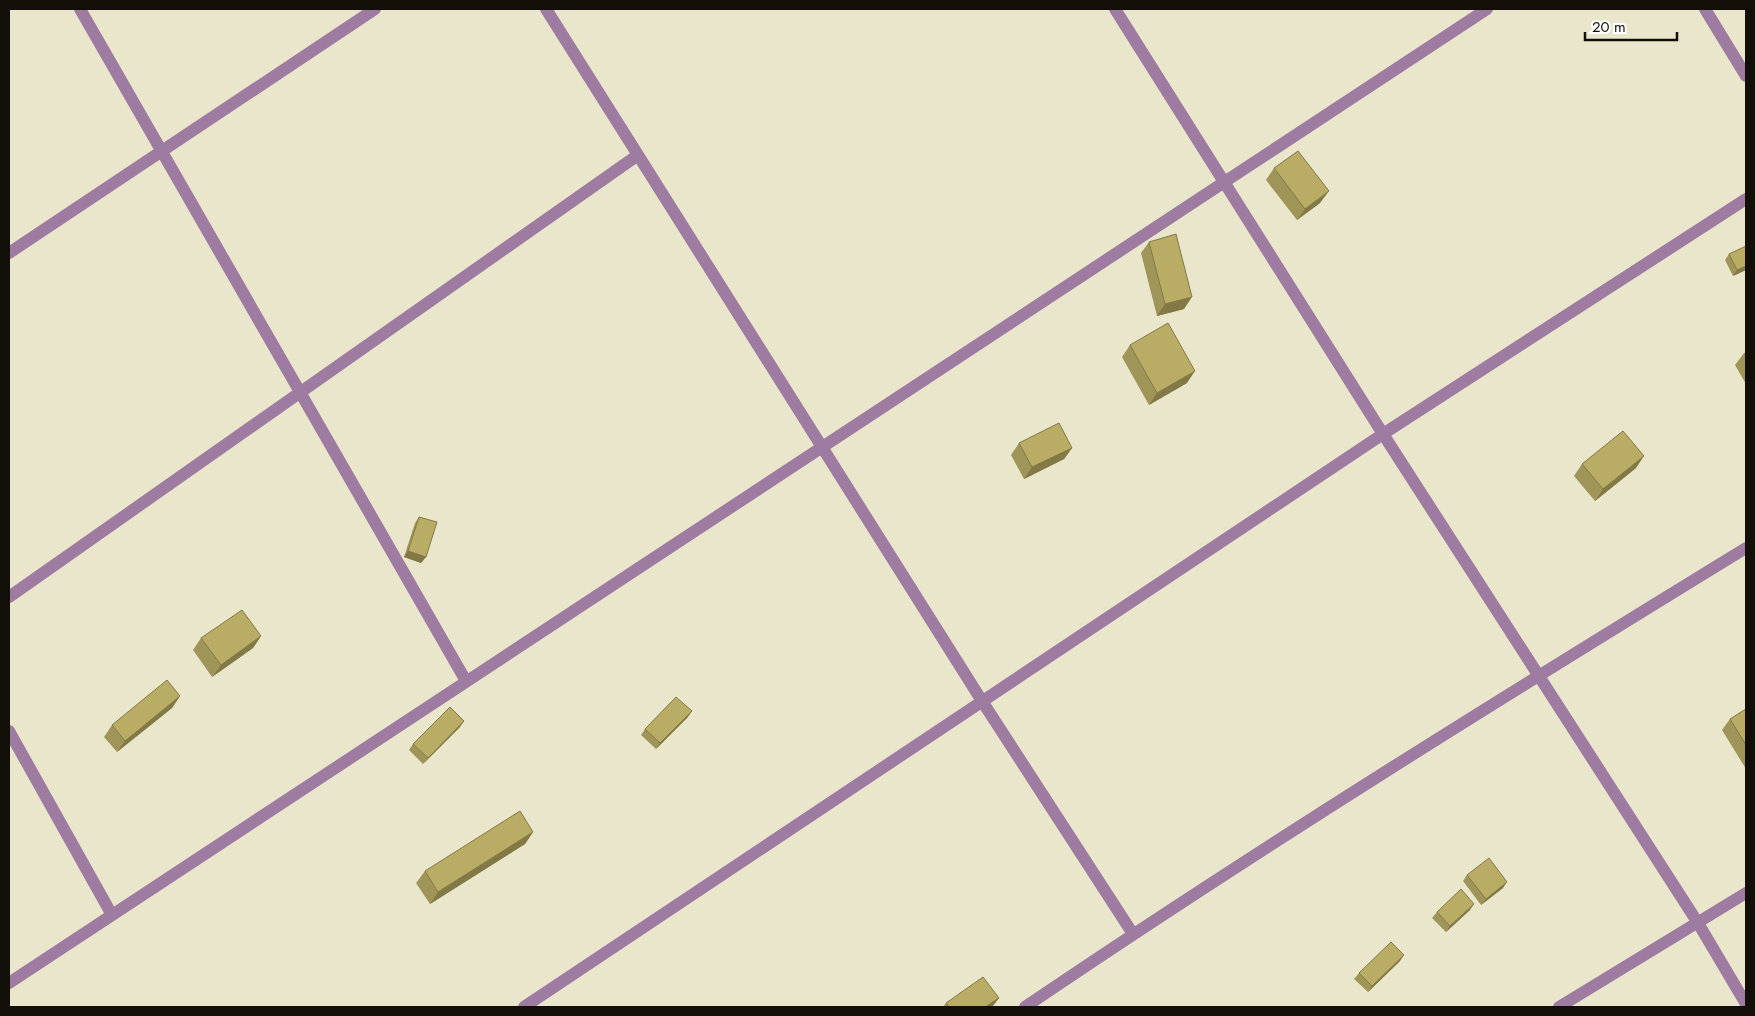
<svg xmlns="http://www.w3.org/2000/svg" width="1755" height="1016" viewBox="0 0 1755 1016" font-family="Jost,sans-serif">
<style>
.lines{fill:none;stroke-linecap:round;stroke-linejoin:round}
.street{stroke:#9e7ca2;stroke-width:12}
.wall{fill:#9f9558}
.shaded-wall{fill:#827947}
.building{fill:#b9ad66;stroke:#827947}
</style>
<rect width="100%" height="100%" fill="#eae6cb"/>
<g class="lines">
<path class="street" d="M80,9L466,681
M546,9L982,701L1133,934
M1115,9L1383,434L1698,923L1746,1004
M1705,9L1746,76
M9,253L375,9
M9,597L638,155
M9,731L112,915
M9,983L1487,9
M524,1007L1383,434L1746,199
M1025,1007C1261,847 1503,697 1746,548
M1559,1007L1746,893"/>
</g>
<path class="wall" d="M1274,168L1320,203L1297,220L1266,180Z
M1149,242L1184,309L1157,316L1141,253Z
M1729,254L1746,270L1733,276L1725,260Z
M1130,345L1187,383L1149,405L1122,357Z
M1746,352V384L1735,365L1744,353Z
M1019,443L1072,448L1064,459L1024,479L1011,455Z
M1582,464L1636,468L1595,501L1574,476Z
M419,517L426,557L421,563L404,557L415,523Z
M261,636L253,648L212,677L193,650L201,638Z
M180,696L172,708L117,752L104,737L112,725Z
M1746,709V769L1722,730L1730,719Z
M692,711L687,718L656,749L641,735L645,729Z
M460,727L423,764L409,750L413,744Z
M533,832L525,844L430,904L416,883L425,871Z
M1467,875L1503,888L1481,905L1463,881Z
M1470,910L1446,932L1432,918L1437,912Z
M1400,961L1368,992L1354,979L1359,973Z
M999,998L992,1007H943L946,1003Z"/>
<path class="shaded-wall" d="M1329,191L1320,203L1297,220L1305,209Z
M1746,266V270L1733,276L1737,270Z
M1192,297L1184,309L1157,316L1165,304Z
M1195,371L1187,383L1149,405L1157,393Z
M1072,448L1064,459L1024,479L1032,467Z
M1644,456L1636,468L1595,501L1603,489Z
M408,551L426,557L421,563L404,557Z
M261,636L253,648L212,677L221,665Z
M180,696L172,708L117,752L125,741Z
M692,711L687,718L656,749L660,743Z
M464,721L460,727L423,764L428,758Z
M533,832L525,844L430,904L438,892Z
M1507,882L1503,888L1481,905L1486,899Z
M1474,904L1470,910L1446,932L1450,926Z
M1404,955L1400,961L1368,992L1372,986Z
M999,998L992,1007H985Z"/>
<path class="building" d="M1298,151L1329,191L1305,209L1274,168Z
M1176,234L1192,297L1165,304L1149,242Z
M1746,246V266L1737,270L1729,254Z
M1168,323L1195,371L1157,393L1130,345Z
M1059,423L1072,448L1032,467L1019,443Z
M1623,431L1644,456L1603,489L1582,464Z
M419,517L437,522L426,557L408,551Z
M242,610L261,636L221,665L201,638Z
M167,680L180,696L125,741L112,725Z
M676,697L692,711L660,743L645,729Z
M450,707L464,721L428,758L413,744Z
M1746,709V745L1730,719Z
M520,811L533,832L438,892L425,871Z
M1489,858L1507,882L1486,899L1467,875Z
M1461,889L1474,904L1450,926L1437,912Z
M1391,942L1404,955L1372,986L1359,973Z
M983,977L999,998L985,1007H949L946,1003Z"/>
<rect width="1755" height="1016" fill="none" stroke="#110f07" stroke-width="20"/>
<path d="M1585 32v8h92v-8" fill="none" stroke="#110f07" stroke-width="2.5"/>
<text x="1592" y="32" font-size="15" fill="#110f07" stroke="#ffffff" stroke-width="4" paint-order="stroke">20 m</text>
</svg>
